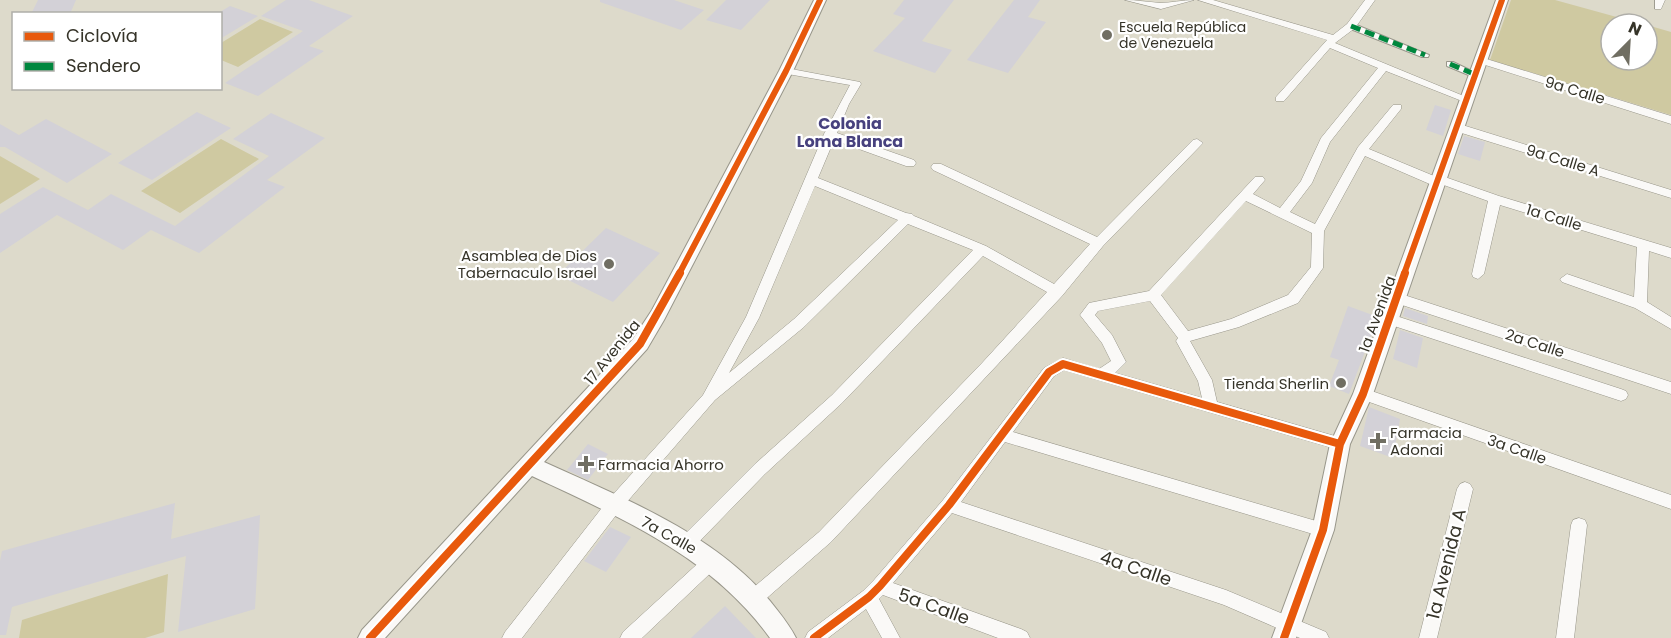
<svg xmlns="http://www.w3.org/2000/svg" width="1671" height="638" viewBox="0 0 1671 638" font-family="Poppins,sans-serif">
<style>
.green{fill:#cfc9a1}
.building{fill:#d3d1d7}
.lines{fill:none;stroke-linecap:round;stroke-linejoin:round}
.pedestrian-casing{stroke:#98968a;stroke-width:2}
.minor-casing{stroke:#98968a;stroke-width:1}
.tertiary-casing{stroke:#98968a;stroke-width:2}
.pedestrian{fill:#faf9f7;fill-rule:evenodd}
.minor{fill:#faf9f7;fill-rule:evenodd}
.tertiary{fill:#faf9f7;fill-rule:evenodd}
.quiet{stroke:#00873e;stroke-width:5;stroke-dasharray:10 5;stroke-linecap:butt}
.cycleway-far1-casing{stroke:#fff;stroke-width:9}
.cycleway-casing{stroke:#fff;stroke-width:12}
.cycleway-far1{stroke:#e8590c;stroke-width:6}
.cycleway{stroke:#e8590c;stroke-width:8}
.poi-dot{fill:#706e62;stroke:#fff;stroke-width:2}
.labels{text-anchor:middle;dominant-baseline:central;stroke-width:4.5;stroke-linejoin:round;paint-order:stroke}
.far-poi-label{font-size:14px;fill:#363429;stroke:#fff;text-anchor:start}
.street-label{font-size:15px;fill:#363429;stroke:#fff}
.poi-label{font-size:15px;fill:#363429;stroke:#fff;text-anchor:end}
.neighbourhood-label{font-size:16px;font-weight:bold;fill:#47417e;stroke:#fff}
.near-street-label{font-size:18px;fill:#363429;stroke:#fff}
</style>
<rect width="100%" height="100%" fill="#dddacb"/>
<path class="green" d="M1511,0H1555L1642,24H1611V60H1647V25L1671,32V115L1490,60Z
M260,19L293,32L238,67L221,60V43Z
M221,139L259,159L180,213L141,191Z
M0,156L40,179L0,204Z
M168,574L164,632L145,638H19L22,620Z"/>
<path class="building" d="M38,0H76L70,14H31Z
M286,0H309L353,16L309,46L324,51L258,96L225,83L303,31L261,16Z
M600,0H674L704,10L681,30L600,2Z
M726,0H770L741,30L706,20Z
M904,0H954L922,41L952,50L935,73L873,51L905,18L893,14Z
M1014,0H1040L1028,17L1046,22L1008,73L967,60Z
M230,6L258,16L220,39V12Z
M1435,105L1451,110L1443,136L1426,130Z
M197,112L231,128L152,180L118,163Z
M271,113L325,138L267,180L285,187L199,253L151,230L123,250L57,215L0,253V214L43,187L88,210L111,194L175,226L269,156L233,139Z
M46,119L112,154L67,183L5,147H0V124L19,135Z
M1464,136L1485,142L1480,161L1458,154Z
M606,228L660,253L613,302L558,275Z
M1348,306L1378,317L1349,394L1329,386L1339,360L1330,357Z
M1405,308L1428,316L1427,324L1403,316Z
M1400,330L1423,338L1417,368L1393,359Z
M1369,407L1400,419L1393,458L1360,446Z
M588,444L608,454L588,480L567,470Z
M175,503L171,539L260,515L255,609L178,632L186,556L12,607L6,635H0V561L2,551Z
M610,527L631,537L606,572L584,561Z
M725,606L756,638H691Z"/>
<g class="lines">
<defs>
<path id="pedestrian" d="M1348,24H1354L1429,55L1428,57H1422L1348,28Z
M1447,62H1453L1478,74L1477,76H1471L1447,66Z"/>
<path id="minor" d="M1125,0C1137,0 1148,2 1160,3C1170,3 1183,0 1194,0L1161,9Z
M1198,0H1213L1333,35L1347,24L1365,0H1375L1355,28L1335,43L1471,99L1470,101H1462L1386,71L1330,142L1312,183L1290,212L1315,224L1358,147L1393,105H1401V109L1369,149L1434,176H1442L1499,196L1671,248V258L1649,251L1647,302L1671,317V329L1635,308L1562,282L1560,279L1567,274L1634,297L1637,247L1500,205L1484,274L1478,279L1473,277L1472,274L1488,201L1441,184L1432,185L1365,156L1324,231L1323,268L1298,303L1239,327L1190,341L1212,380L1217,402L1345,439L1347,444L1345,449L1340,450L1064,370L1054,376L1013,432L1323,523L1329,525L1331,530L1329,535L1323,537L1005,442L961,502L1226,590L1326,632L1329,638H1300L1224,605L952,513L893,583L1021,629L1027,632L1030,638H998L883,595L879,599L900,638H882L866,609L828,638H805L808,632L863,591L874,580L943,500L1044,368L1063,358L1099,369L1111,361L1102,343L1080,315L1089,303L1149,291L1255,177H1263L1265,180L1253,194L1280,208L1301,181L1321,138L1378,68L1330,48L1284,101H1276V97L1327,40ZM1246,201L1312,233L1311,267L1288,295L1231,319L1188,331L1161,295ZM1150,301L1178,338L1176,341L1198,381L1202,398L1115,373L1126,362L1112,335L1095,315L1098,311Z
M1655,0H1665L1661,9H1655Z
M1480,57L1671,116V124L1476,62L1475,60Z
M786,68L860,82L861,84L849,104L837,133L914,160L916,163L914,166H906L834,140L818,178L906,213L912,214L914,216L986,246L1054,284L1090,244L933,170L931,167L933,164H941L1097,237L1193,140L1197,139L1203,143L1103,246L1062,296L831,542L760,604L754,606L748,604L746,598L748,592L819,532L982,363L1047,292L983,256L842,403L765,474L693,548L687,550L681,548L679,543L681,538L755,464L832,395L973,250L908,224L804,327L715,400L620,510L522,638H502L505,632L608,500L703,395L746,317L824,134L850,85L782,73V69ZM815,186L898,220L794,319L729,373L759,318Z
M1456,123L1671,190V198L1452,130V124Z
M1398,293L1671,382V394L1393,302L1391,298L1393,294Z
M1390,314L1621,389L1626,391L1628,395L1626,399L1621,401L1385,323L1383,319L1385,315Z
M1363,388L1671,495V509L1358,398L1356,394L1358,390Z
M1465,482L1470,484L1473,489L1437,638H1419L1457,489L1460,484Z
M1579,518L1585,520L1587,525L1574,638H1556L1571,525L1573,520Z
M712,553L718,556L720,561L718,566L642,638H620L623,632L706,556Z"/>
<path id="tertiary" d="M814,0H826L793,71L664,320L647,349L544,462C627,500 722,536 778,611C785,620 791,628 796,638H770C711,556 621,518 532,476L385,638H358L362,630L633,339L652,310L779,71Z
M1496,0H1508L1373,394L1350,444L1334,530L1296,638H1272L1312,530L1330,444L1353,394Z"/>
</defs>
<use href="#pedestrian" class="pedestrian-casing"/>
<use href="#minor" class="minor-casing"/>
<use href="#tertiary" class="tertiary-casing"/>
<use href="#pedestrian" class="pedestrian"/>
<use href="#minor" class="minor"/>
<use href="#tertiary" class="tertiary"/>
<path class="quiet" d="M1351,26L1425,55
M1450,64L1474,74"/>
<defs>
<path id="cycleway-far1" d="M679,274L786,71L820,0
M1404,274L1502,0"/>
<path id="cycleway" d="M370,638L640,344L680,273
M814,638L869,597L880,586L949,505L1049,372L1063,364L1340,444
M1284,638L1323,530L1340,444L1363,394L1405,273"/>
</defs>
<use href="#cycleway-far1" class="cycleway-far1-casing"/>
<use href="#cycleway" class="cycleway-casing"/>
<use href="#cycleway-far1" class="cycleway-far1"/>
<use href="#cycleway" class="cycleway"/>
</g>
<g class="poi-dot">
<circle cx="1107" cy="35" r="6"/>
<circle cx="609" cy="264" r="6"/>
<circle cx="1341" cy="383" r="6"/>
<path d="M1375 432h6v6h6v6h-6v6h-6v-6h-6v-6h6z"/>
<path d="M583 455h6v6h6v6h-6v6h-6v-6h-6v-6h6z"/>
</g>
<g class="labels">
<g class="far-poi-label">
<text x="1119" y="27">Escuela República<tspan x="1119" dy="16">de Venezuela</tspan></text>
</g>
<g class="street-label">
<text transform="translate(1575 90) rotate(17)">9a Calle</text>
<text transform="translate(1563 160) rotate(17)">9a Calle A</text>
<text transform="translate(1554 217) rotate(17)">1a Calle</text>
<text transform="translate(1377 314) rotate(-70)">1a Avenida</text>
<text transform="translate(1535 343) rotate(18)">2a Calle</text>
<text transform="translate(612 352) rotate(-51)">17 Avenida</text>
<text transform="translate(1517 449) rotate(19)">3a Calle</text>
<text transform="translate(669 535) rotate(29)">7a Calle</text>
</g>
<g class="poi-label">
<text x="597" y="255">Asamblea de Dios<tspan x="597" dy="17">Tabernaculo Israel</tspan></text>
<text x="1329" y="383">Tienda Sherlin</text>
<text x="1390" y="432" text-anchor="start">Farmacia<tspan x="1390" dy="17">Adonai</tspan></text>
<text x="598" y="464" text-anchor="start">Farmacia Ahorro</text>
</g>
<g class="neighbourhood-label">
<text x="850" y="123">Colonia<tspan x="850" dy="18">Loma Blanca</tspan></text>
</g>
<g class="near-street-label">
<text transform="translate(1446 564) rotate(-76)">1a Avenida A</text>
<text transform="translate(1136 568) rotate(19)">4a Calle</text>
<text transform="translate(934 606) rotate(20)">5a Calle</text>
</g>
</g>
<rect x="12" y="12" width="210" height="78" fill="#ffffff" stroke="#afaea9" stroke-width="1.5"/>
<rect x="24" y="32" width="30" height="9" fill="#e8590c" stroke="#afaea9" stroke-width="1.5"/>
<text x="66" y="42" font-size="18" fill="#363429">Ciclovía</text>
<rect x="24" y="62" width="30" height="9" fill="#00873e" stroke="#afaea9" stroke-width="1.5"/>
<text x="66" y="72" font-size="18" fill="#363429">Sendero</text>
<g transform="translate(1629 42) rotate(24)"><circle r="28" fill="#ffffff" stroke="#afaea9" stroke-width="1.5"/>
<path d="M0-4.5L10 22L0 15L-10 22Z" fill="#706e62"/>
<text y="-9" font-size="16" font-weight="bold" text-anchor="middle" fill="#363429">N</text>
</g>
</svg>
